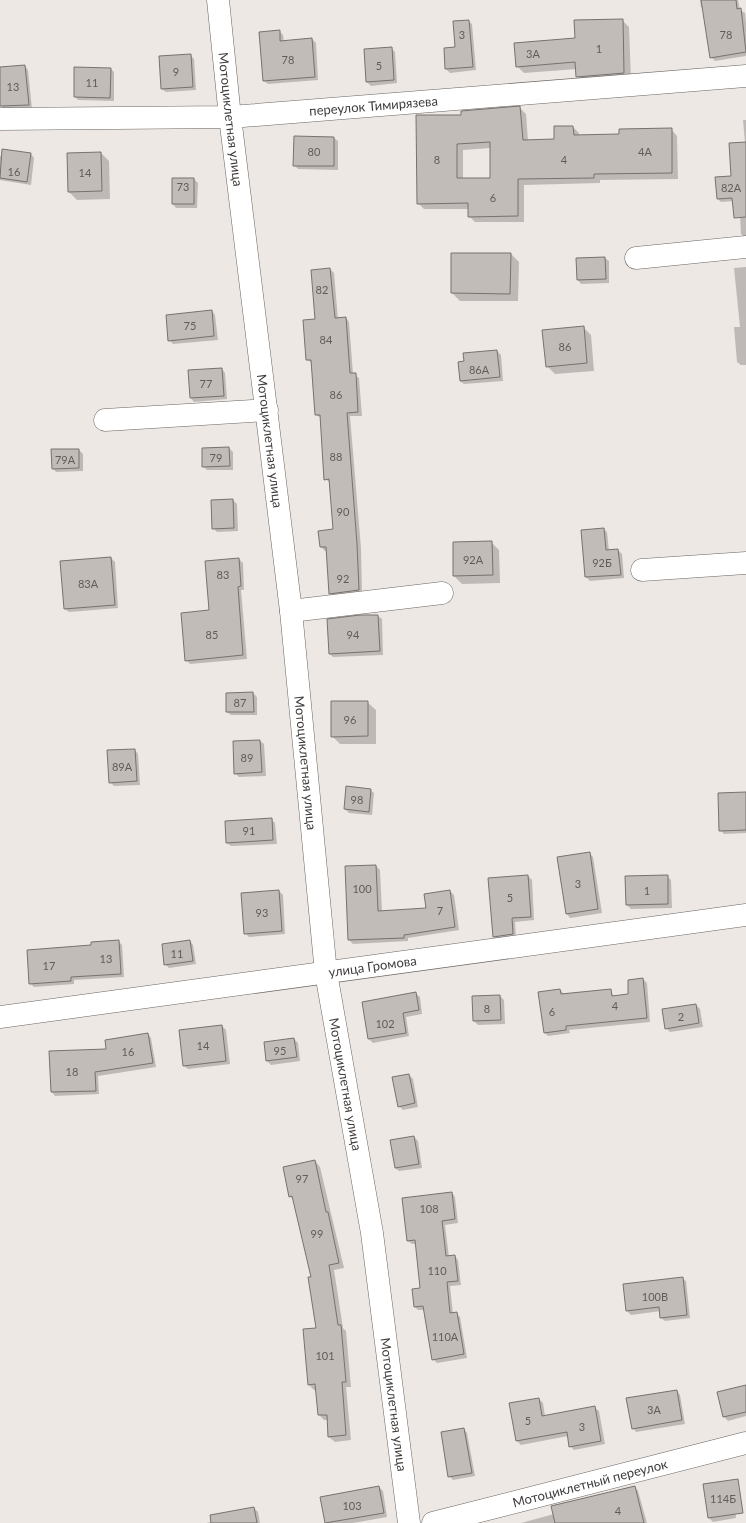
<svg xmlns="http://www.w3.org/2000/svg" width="746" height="1523" viewBox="0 0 746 1523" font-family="Lato,sans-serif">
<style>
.shadow{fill:#0003;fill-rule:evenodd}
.building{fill:#c2bcb8;stroke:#77726e;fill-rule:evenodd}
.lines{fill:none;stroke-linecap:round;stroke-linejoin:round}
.minor-casing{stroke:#6a6562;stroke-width:23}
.minor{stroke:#fff;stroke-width:22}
.labels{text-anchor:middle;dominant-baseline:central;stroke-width:4;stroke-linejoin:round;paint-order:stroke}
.number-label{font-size:11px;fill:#605c5a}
.street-label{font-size:13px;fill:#3f3c3b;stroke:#fff}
</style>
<rect width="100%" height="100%" fill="#eee8e4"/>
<path class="shadow" d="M700,0H738L740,10L745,13L746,23V56L715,61L711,57L704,10L701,7Z
M622,20L629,27L631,80L584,83L577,76V69L524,73L517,66L576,39Z
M468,21L472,24L476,70L450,73L446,69L445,49L457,48Z
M279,31L283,35L284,42L312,39L316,43L318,80L268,84L264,81Z
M391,48L395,52L397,83L371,86L367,82Z
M190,55L194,59L196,90L166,92L162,89Z
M25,66L28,70L32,109L5,110L1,106L0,68Z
M111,69L114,72V101L78,100L75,96Z
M520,108L526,114L528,141L555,140L573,127L579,133V136L620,135L671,129L677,136L678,179L600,180V183L524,185V222H475L469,216V209H424L418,203L462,116ZM491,148V179H463V150Z
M743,120H746V200L721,202L718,199L732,177L745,143Z
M295,137L334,138L338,141V170L298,169L294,165Z
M101,153L109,161L110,199L77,200L69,192Z
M31,154L34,158L31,185L0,180V156Z
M194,179L198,183L197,208H176L173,204Z
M746,214V238H745L741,234L740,215Z
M511,254L519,262L518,301H460L452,293Z
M605,258L609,261V283L581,284L578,280Z
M746,267V365H741L737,362L734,327H740L734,268Z
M330,269L334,273L338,319L346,318L349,322L353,374L359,378L362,416H350L361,548L362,594L334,597L330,593L327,551H325L321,547L334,530L331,483L325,479L322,418L316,415L313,363L307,360Z
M212,311L215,315L218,340L173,344L169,340Z
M583,327L591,335L594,371L555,374L547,366Z
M497,351L501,355L503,381L464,384L460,381L465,362Z
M222,369L225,373L227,399L194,402L191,398Z
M229,448L233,452V470H207L203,466Z
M79,450L83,454V471L56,472L53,468Z
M233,500L237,504L238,531L217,532L213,528Z
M604,529L607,532L609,551L618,550L622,554L624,578L590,581L586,577L582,530Z
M491,542L499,550L500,583L462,584L454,576Z
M111,558L115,562L118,608L69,612L65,609Z
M239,559L243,563L244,590H241L247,659L190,664L186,660L210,611Z
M378,616L382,619L383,655L333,657L330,654Z
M253,693L257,697V715H231L227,712Z
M367,702L376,710V744H340L332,736Z
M260,741L264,744L266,776L239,777L235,773Z
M135,750L138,754L140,785L114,786L110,782Z
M370,790L374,793L372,815L349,813L345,809Z
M746,793V833L724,834L720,830Z
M271,819L275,823L277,844L231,846L227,843Z
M589,853L593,857L602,913L570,918L567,914Z
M376,866L380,870L382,912L427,909L450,891L454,895L459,930L408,938V941L353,944L349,940Z
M528,876L532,880L534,920L515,922L516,938L497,940L494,937Z
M667,876L671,880L672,908L631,909L627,905Z
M279,891L283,895L285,934L249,937L245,933Z
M118,941L122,945L124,977L74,980V984L34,987L30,983L92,946Z
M190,941L193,945L196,964L169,968L165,964Z
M643,979L647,983L650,1022L569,1030L570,1033L548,1036L545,1033L560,990L564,994L610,990L614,997L629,995Z
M416,994L420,997L422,1014L406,1017L409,1036L373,1043L369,1039Z
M500,996L504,1000L505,1024L478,1025L474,1021Z
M696,1005L700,1009L703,1027L670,1032L666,1028Z
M222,1026L226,1030L230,1064L188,1069L184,1066Z
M148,1034L151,1038L156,1067L98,1076L99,1094L55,1096L52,1092L107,1049Z
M294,1039L298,1043L300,1061L271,1065L267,1061L265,1043Z
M409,1075L413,1079L418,1107L403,1110L399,1106Z
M414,1137L418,1141L422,1168L399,1171L395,1168Z
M315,1161L320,1167L344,1268L334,1270L343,1328L346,1331L351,1387H346L351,1440L335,1442L329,1437L328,1420H324L319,1415L317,1390H314L309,1385L317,1329L312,1278L294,1201L290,1196Z
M452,1193L455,1197L458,1223L445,1225L449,1257L455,1256L458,1260L461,1285L450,1286L453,1314L456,1313L460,1317L467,1358L437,1363L433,1359L425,1310H418L415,1307L421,1289L416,1244H412L408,1241Z
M682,1278L686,1281L690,1318L665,1321L661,1318V1311L631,1315L627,1311Z
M746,1387V1416L728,1421L724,1417Z
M677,1391L680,1395L685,1424L636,1432L633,1428Z
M539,1399L543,1403L545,1416L595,1408L599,1411L605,1444L574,1450L570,1446L568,1436L521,1445L517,1441L510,1404Z
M464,1429L467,1433L475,1476L453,1480L449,1476Z
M733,1485L736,1518L713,1522L709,1518Z
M379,1487L383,1491L387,1517L353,1523H326L321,1497Z
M635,1487L638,1491L647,1523H521L554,1514Z
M254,1508L258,1512L260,1523H206L235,1516Z"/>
<path class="building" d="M701,0H736L737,9L741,8L746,52L710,58Z
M623,19L624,73L576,77L575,62L516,67L514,43L575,38L574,20Z
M469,20L473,67L445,69L444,48L455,47L453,21Z
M280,30V41L312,38L315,77L263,81L259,32Z
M392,47L394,80L366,82L364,49Z
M191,54L193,87L161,89L159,56Z
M25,65L29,105L0,106V67Z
M74,67L111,68L110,98L74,97Z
M520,106L523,140L554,139V126H573L574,135L619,134V129L672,128V173L594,174V178L518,179V216L468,217V203L417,204L416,115H461V111ZM490,142V178H457V144Z
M294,136L334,137V166H293Z
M746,142V217L734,218L732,198L717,199L715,177L731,176L729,143Z
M2,149L31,153L27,182L0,178Z
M101,152L102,191L68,192L67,153Z
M172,178H194V204H172Z
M451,253H511L510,294L451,293Z
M605,257L606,279L577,280L576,258Z
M330,268L335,318L346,317L350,373H356L358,412L347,413L357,544L359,590L329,594L326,547H320L318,531L333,529L329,479L324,480L320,415H315L311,360H306L303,320L315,319L311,270Z
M212,310L214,336L168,341L166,315Z
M584,326L587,363L546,367L542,330Z
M497,350L500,377L460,381L458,362L464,361L463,353Z
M222,368L224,396L190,398L188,370Z
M229,447L230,466L202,467V448Z
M51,449H79V468L52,469Z
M233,499L234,528L212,529L211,500Z
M604,528L606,550L618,549L621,575L585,577L581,530Z
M492,541L493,575L453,576V542Z
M111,557L115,605L64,609L60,561Z
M239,558L241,586L238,587L243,655L185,661L181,613L209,610L205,561Z
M360,615H378L380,651L329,654L327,619Z
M253,692L254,712H226V693Z
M331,701H368V736L331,737Z
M260,740L262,772L234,774L233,741Z
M135,749L137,781L109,783L107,750Z
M346,786L371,789L369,812L344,809Z
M746,792V830L719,831L718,793Z
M272,818L273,840L226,843L225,821Z
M590,852L598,909L566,914L557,857Z
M376,865L378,911L426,908L424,894L450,890L455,927L404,935V938L348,940L345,866Z
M528,875L531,917L512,918L513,934L493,937L488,878Z
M668,875V904L626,905L625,876Z
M279,890L282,931L244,934L241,893Z
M119,940L121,974L71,977V981L29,984L27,950L91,945V942Z
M190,940L193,961L164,965L162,944Z
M643,978L647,1018L566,1026V1030L544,1033L538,992L560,989L561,994L611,989L612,996L628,994V980Z
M416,992L419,1010L403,1013L406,1033L368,1039L362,1002Z
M500,995L501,1020L473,1021L472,996Z
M696,1004L699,1023L665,1029L662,1009Z
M222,1025L226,1061L183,1066L179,1030Z
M148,1033L153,1063L95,1072L96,1091L51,1092L49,1051L106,1049L105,1040Z
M294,1038L297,1057L266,1061L264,1042Z
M409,1074L415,1103L398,1107L392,1077Z
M414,1136L419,1164L395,1168L390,1140Z
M315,1160L326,1212H328L339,1263L329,1265L338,1325H341L346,1382H342L346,1435L328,1437L327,1415H318L315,1384L308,1385L303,1329L316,1328L308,1277H311L292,1196L289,1197L283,1167Z
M452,1192L455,1219L442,1221L446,1256L455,1255L458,1281L447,1282L450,1313L457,1312L464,1354L432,1360L423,1306L414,1307L412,1289L420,1288L415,1240L407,1241L402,1198Z
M683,1277L687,1315L660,1318L659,1307L626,1311L623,1284Z
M746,1385V1412L723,1417L717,1392Z
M677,1390L682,1420L632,1429L626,1398Z
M539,1398L542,1416L595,1406L601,1441L569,1447L567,1432L516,1441L509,1403Z
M464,1428L472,1473L448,1477L441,1432Z
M738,1479L743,1513L708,1518L703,1484Z
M379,1486L384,1513L325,1523L320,1497Z
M635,1486L644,1523H555L551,1506Z
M254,1507L257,1523H211L210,1515Z"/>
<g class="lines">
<defs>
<g id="minor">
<path id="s1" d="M218,0L230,117L291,611L326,973L372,1233L409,1523"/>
<path id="s2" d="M0,119L230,117L746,76"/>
<path d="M636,258L746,247"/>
<path d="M105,420L267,410"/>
<path d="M642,570L746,563"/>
<path d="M291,611L442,593"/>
<path id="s3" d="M0,1017L746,915"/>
<path id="s4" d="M433,1523L746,1443"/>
</g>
</defs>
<use href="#minor" class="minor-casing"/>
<use href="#minor" class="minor"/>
</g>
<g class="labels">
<g class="number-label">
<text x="462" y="34">3</text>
<text x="726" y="34">78</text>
<text x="599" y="48">1</text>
<text x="533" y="53">3А</text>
<text x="288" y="59">78</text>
<text x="379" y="65">5</text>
<text x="176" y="71">9</text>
<text x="92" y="82">11</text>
<text x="13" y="86">13</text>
<text x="314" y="151">80</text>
<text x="645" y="151">4А</text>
<text x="437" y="159">8</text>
<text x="564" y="159">4</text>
<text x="14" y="171">16</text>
<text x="85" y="172">14</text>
<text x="183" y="186">73</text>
<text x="731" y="187">82А</text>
<text x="493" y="197">6</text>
<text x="322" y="289">82</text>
<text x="190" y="325">75</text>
<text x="326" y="339">84</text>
<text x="565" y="346">86</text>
<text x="479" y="369">86А</text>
<text x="206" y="383">77</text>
<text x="336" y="394">86</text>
<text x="336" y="456">88</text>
<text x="216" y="457">79</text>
<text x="65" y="459">79А</text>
<text x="343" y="511">90</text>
<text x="473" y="559">92А</text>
<text x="602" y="562">92Б</text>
<text x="223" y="574">83</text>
<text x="343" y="578">92</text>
<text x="88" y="583">83А</text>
<text x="212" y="634">85</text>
<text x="353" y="634">94</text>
<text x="240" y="702">87</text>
<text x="350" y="719">96</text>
<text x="247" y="757">89</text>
<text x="122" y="766">89А</text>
<text x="357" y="799">98</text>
<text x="249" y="830">91</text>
<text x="578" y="883">3</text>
<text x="362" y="888">100</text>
<text x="647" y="890">1</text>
<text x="510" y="897">5</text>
<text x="440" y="910">7</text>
<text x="262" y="912">93</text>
<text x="177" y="953">11</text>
<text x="106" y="958">13</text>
<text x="49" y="965">17</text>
<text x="615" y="1005">4</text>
<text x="487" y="1008">8</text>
<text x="552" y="1011">6</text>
<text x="681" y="1016">2</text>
<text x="385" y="1023">102</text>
<text x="203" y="1045">14</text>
<text x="280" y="1050">95</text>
<text x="128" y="1051">16</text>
<text x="72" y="1071">18</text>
<text x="302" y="1178">97</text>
<text x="429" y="1208">108</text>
<text x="317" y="1233">99</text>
<text x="437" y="1270">110</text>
<text x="655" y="1296">100В</text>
<text x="445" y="1336">110А</text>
<text x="325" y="1355">101</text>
<text x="654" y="1409">3А</text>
<text x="528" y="1420">5</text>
<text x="582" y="1426">3</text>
<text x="723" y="1498">114Б</text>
<text x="352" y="1505">103</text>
<text x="618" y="1510">4</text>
</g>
<g class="street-label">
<text stroke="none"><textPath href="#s2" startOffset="374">переулок Тимирязева</textPath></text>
<text stroke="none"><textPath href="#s1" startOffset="120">Мотоциклетная улица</textPath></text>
<text stroke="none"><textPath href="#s1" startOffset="444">Мотоциклетная улица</textPath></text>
<text stroke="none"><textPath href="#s1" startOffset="768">Мотоциклетная улица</textPath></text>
<text stroke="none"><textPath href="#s3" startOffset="376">улица Громова</textPath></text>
<text stroke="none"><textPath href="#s1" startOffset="1092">Мотоциклетная улица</textPath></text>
<text stroke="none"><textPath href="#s1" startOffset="1416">Мотоциклетная улица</textPath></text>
<text stroke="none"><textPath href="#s4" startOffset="162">Мотоциклетный переулок</textPath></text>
</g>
</g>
</svg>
